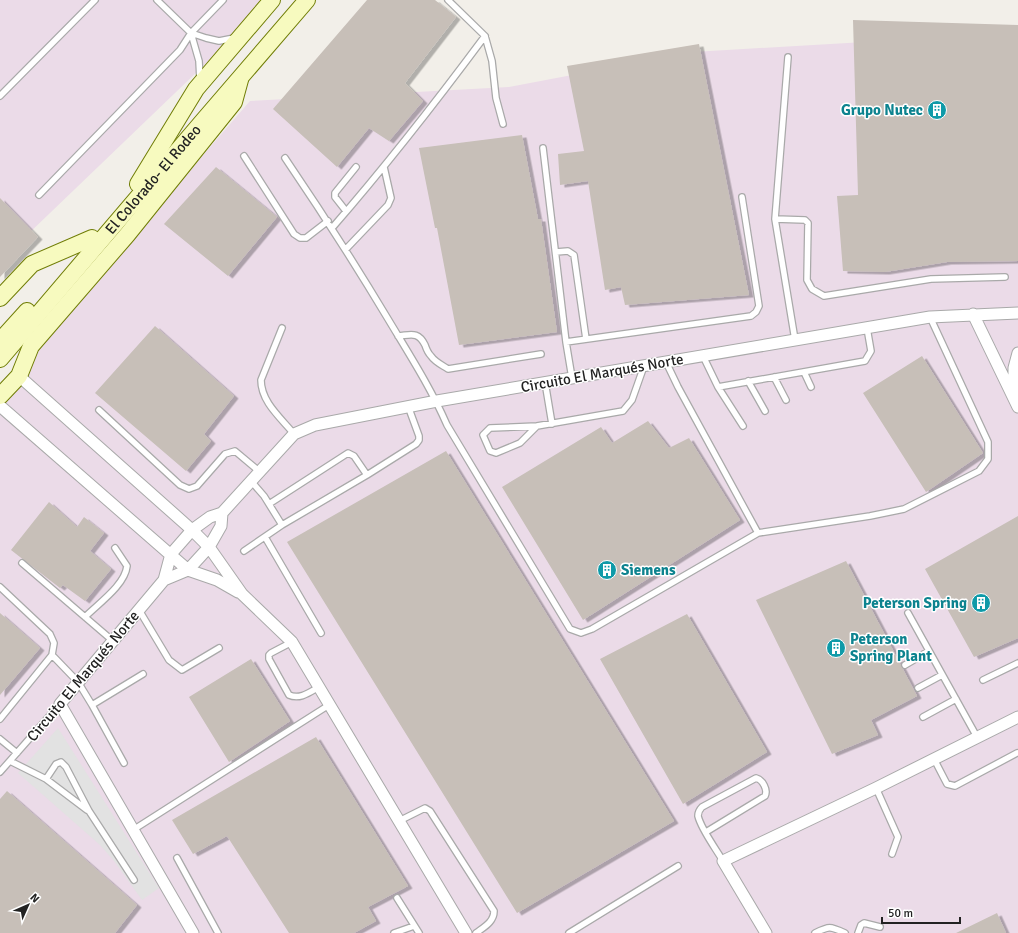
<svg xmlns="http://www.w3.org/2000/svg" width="1018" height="933" viewBox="0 0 1018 933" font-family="Signika,sans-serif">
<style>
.industrial{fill:#ebdbe8}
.parking{fill:#e2e2e2}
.building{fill:#c7bfb8;filter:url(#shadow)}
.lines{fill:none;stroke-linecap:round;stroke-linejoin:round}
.service-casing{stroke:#a9a9a9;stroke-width:8}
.minor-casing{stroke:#a9a9a9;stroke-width:13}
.secondary-casing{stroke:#707d05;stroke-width:18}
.service{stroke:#fff;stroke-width:5.5}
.minor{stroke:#fff;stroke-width:11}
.secondary{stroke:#f7fabf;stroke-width:16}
.labels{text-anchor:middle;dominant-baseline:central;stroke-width:3;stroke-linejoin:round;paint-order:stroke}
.culture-label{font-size:15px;font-weight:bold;fill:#0d838f;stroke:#fff;text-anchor:end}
.street-label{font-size:15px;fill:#222;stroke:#fff}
</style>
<defs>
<filter id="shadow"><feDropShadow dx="4.5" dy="2.5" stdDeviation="0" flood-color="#0004"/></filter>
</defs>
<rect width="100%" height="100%" fill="#f2efe9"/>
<path class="industrial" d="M0,0H272L0,261Z
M1018,33V933H0V391L44,338L250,101L509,87L693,52Z"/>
<path class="parking" d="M58,728L159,888L142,900L114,861L100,845L18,773Z"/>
<path class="building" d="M367,0H435L456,17L405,83L423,101L389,141L369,128L337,167L273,109Z
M853,20L1018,25V261L947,262L885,272L843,271L837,196L858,195Z
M699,44L749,295L625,305L621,287L605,290L588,181L560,185L558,154L584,151L567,66Z
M522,135L538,219H541L557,332L459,345L437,228H435L419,148Z
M216,167L277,217L228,276L164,224Z
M0,198L38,237L0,277Z
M155,326L234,396L204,434L211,441L186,471L95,393Z
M922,356L983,453L926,492L863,393Z
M648,421L669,448L689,438L740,520L583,620L502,487L601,427L612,443Z
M446,451L674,821L517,913L287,542Z
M49,502L77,527L84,517L104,533L90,551L111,569L85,601L63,585L60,588L11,550Z
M1018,516V638L974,657L925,569Z
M846,561L917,696L871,720L878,735L832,754L756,600Z
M0,613L40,648L0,695Z
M687,614L767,752L683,804L600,659Z
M251,659L290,721L229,762L189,697Z
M316,737L408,886L368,907L376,921L354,933H289L227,836L193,854L172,820Z
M7,791L137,905L115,933H0V799Z
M997,913L1006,933H956Z"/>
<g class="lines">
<defs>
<path id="service" d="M157,0L191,33L206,38L219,41L234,38
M448,0L485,36L492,61L496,98L503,124
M191,33L199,61L200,80
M788,57L775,219L795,340
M0,96L95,0
M543,148L566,342L572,378
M244,156L294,234L300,238H306L328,221
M285,158C321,211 355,264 388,319C409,354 431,388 447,425L570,629L581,633L592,629L758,533L678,387L666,362
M39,195L180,50L191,33L223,0
M346,211L335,197V193L356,167
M775,219L805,220L808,223L807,280L812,289L824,296L931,279L1005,277
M332,228C386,166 436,102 485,36
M346,249L388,205L391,198L384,167
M556,252L568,251L574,255L586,339
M282,328L261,380C261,402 281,418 294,434
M398,336C411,335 418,331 425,345C426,348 428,353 431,356C435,362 442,365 448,369L541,354
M566,342L751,316L756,312L759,306L742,197
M703,356L718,387L865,361L871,351L867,328
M804,372L811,387
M774,377L786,400
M748,381L765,411
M545,382L552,424
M718,387L743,426
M99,410L180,485L189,489L197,486L225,454L235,451L260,472
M537,426L490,428L483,435L490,451L496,453L520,443L537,426L623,411L632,400L644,366
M367,475L416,444L419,440V436L408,406
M251,481L264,496L282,525
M758,533L870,516L904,509L979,471L988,459V442L930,317
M265,537L321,633
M244,551L282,525L367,475L354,456L348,453L269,504
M22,563L113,641
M0,587L50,634L54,643L52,655L0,719
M139,610L169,660L182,670L219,648
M908,613L977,737
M85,617C99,603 125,585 127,566L115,548
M292,642L271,653L269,655V659L289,695C300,700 310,692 319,687
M52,655L78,682L92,705L143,674
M905,665L929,651
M983,680L1018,663
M918,688L942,675
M92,705L124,763
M923,717L956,699
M0,739L17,753
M934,759L947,784L955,786L1017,753
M10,761L46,779L87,810
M0,772L60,704
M46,779L56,764L61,762L66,767L89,811L134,880
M876,788L898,837L892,854
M399,821L425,808L430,811L494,911C494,922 484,927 476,933
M133,830L329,705
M706,832L765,796C768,790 763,780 756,778L702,807C699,810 698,812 698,816C701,829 716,849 723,861
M177,858L218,933
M397,898L419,933
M394,933L414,926
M569,933L678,866
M815,933C829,926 830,926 845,933
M858,933L861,925L864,923L880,927"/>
<path id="minor" d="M973,314L1018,407
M19,376L192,530L209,547L242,594L292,642L466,933
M1014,395V368L1018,353
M0,406L188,570L217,580L238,592
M164,580L188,570L209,547L221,526L222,513
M193,933L60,704L164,580L171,554L192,530L210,517L222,513L294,434L315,425L437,401L930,317L1018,313
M766,933L723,861L876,788L1018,717"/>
<g id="secondary">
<path d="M138,184L196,89L272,0"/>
<path d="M0,298L32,264L92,238"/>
<path d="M0,341L27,311"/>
<path id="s1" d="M0,359L202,122L307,0"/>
<path d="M0,396L19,376L31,346L127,235L234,102L240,80"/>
</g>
</defs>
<use href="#service" class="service-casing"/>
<use href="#minor" class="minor-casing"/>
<use href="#secondary" class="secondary-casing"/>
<use href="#service" class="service"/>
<use href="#minor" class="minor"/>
<use href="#secondary" class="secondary"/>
</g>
<defs>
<symbol id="building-disc" viewBox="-11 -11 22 22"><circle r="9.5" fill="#0f9aa8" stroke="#fff"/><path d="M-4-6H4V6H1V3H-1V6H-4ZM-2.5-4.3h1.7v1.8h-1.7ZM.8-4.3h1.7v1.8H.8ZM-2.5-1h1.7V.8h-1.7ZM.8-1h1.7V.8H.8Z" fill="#fff"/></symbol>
</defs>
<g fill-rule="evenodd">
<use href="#building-disc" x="926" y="99" width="22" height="22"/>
<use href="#building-disc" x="596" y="559" width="22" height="22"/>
<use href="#building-disc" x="970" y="592" width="22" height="22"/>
<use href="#building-disc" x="825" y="637" width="22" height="22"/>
</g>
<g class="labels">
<g class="culture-label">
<text x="923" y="110">Grupo Nutec</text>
<text x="621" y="570" text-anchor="start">Siemens</text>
<text x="967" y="603">Peterson Spring</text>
<text x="850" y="639" text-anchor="start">Peterson<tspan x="850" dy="17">Spring Plant</tspan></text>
</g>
<g class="street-label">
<text stroke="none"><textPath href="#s1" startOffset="236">El Colorado- El Rodeo</textPath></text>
<text transform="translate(602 373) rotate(-10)">Circuito El Marqués Norte</text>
<text transform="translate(83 676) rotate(-50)">Circuito El Marqués Norte</text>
</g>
</g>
<g transform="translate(28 905) rotate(45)" stroke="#ffffff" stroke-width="3" paint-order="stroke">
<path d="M0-3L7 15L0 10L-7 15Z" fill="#222222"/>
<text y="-6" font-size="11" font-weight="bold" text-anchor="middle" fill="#222222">N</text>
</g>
<path d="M882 917v6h78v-6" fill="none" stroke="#222222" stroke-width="2"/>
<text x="888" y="917" font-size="12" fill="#222222" stroke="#ffffff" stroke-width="3" paint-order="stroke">50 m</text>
</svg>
